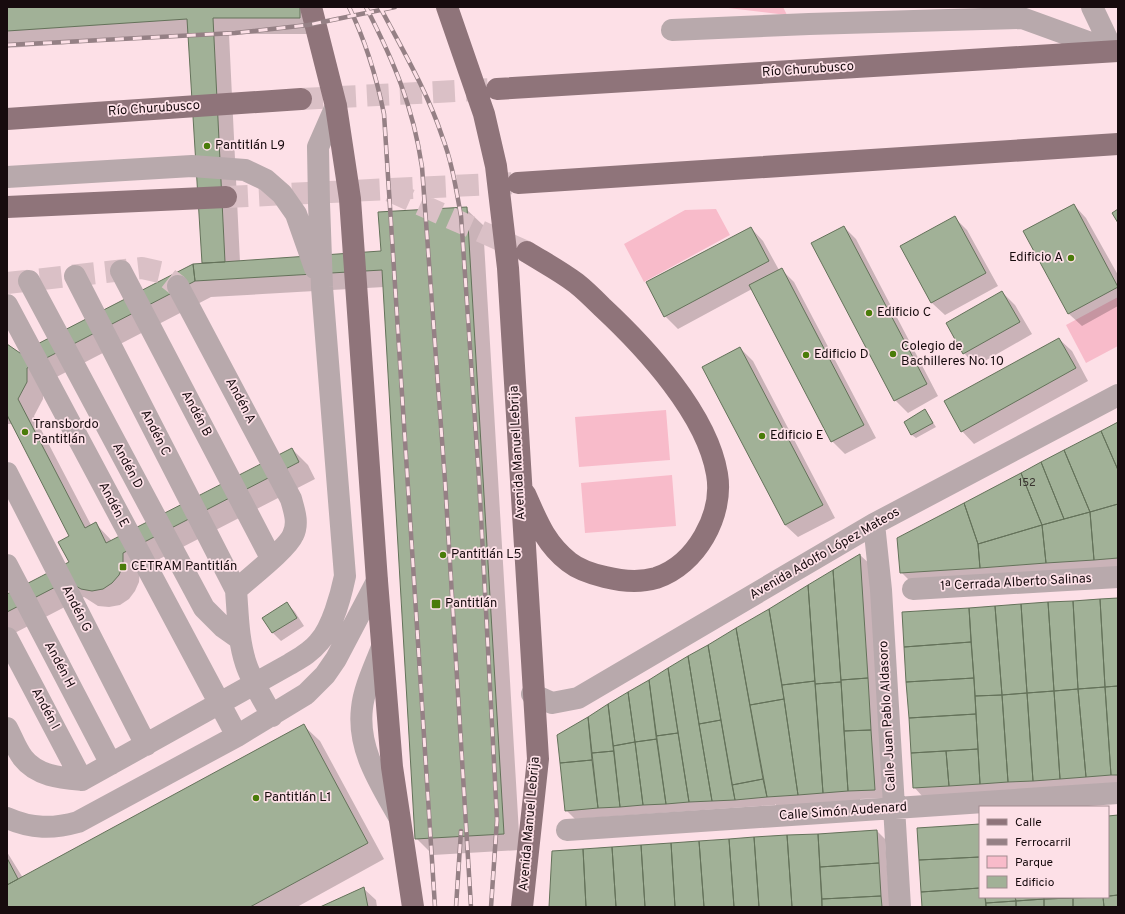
<svg xmlns="http://www.w3.org/2000/svg" width="1125" height="914" viewBox="0 0 1125 914" font-family="Overpass,sans-serif">
<style>
.green{fill:#f8bbca}
.shadow{fill:#0003}
.building{fill:#a1b197;stroke:#64725a}
.lines{fill:none;stroke-linecap:round;stroke-linejoin:round}
.minor-tunnel{stroke:#dac0c6;stroke-width:22;stroke-dasharray:22 11;stroke-linecap:butt}
.major-tunnel{stroke:#dac0c6;stroke-width:22;stroke-dasharray:22 11;stroke-linecap:butt}
.minor{stroke:#b8a9ac;stroke-width:22}
.major{stroke:#8f747a;stroke-width:22}
.rail-casing{stroke:#958085;stroke-width:4.5}
.rail{stroke:#fde0e7;stroke-width:3;stroke-dasharray:9;stroke-linecap:butt}
.poi-dot{fill:#4a7c09;stroke:#fde0e7;stroke-width:1.5}
.labels{text-anchor:middle;dominant-baseline:central;stroke-width:3.5;stroke-linejoin:round;paint-order:stroke}
.number-label{font-size:11px;fill:#3a3430}
.street-label{font-size:13px;fill:#170b0e;stroke:#fde0e7}
.poi-label{font-size:13px;fill:#170b0e;stroke:#fde0e7;text-anchor:start}
</style>
<rect width="100%" height="100%" fill="#fde0e7"/>
<path class="green" d="M720,7H783L787,15Z
M716,209L730,235L644,282L624,244L685,210Z
M1118,297V346L1086,363L1066,325Z
M666,410L670,460L579,467L575,417Z
M672,475L676,526L585,533L581,483Z"/>
<path class="shadow" d="M7,7H315L316,34H229L240,262L382,252L466,209L483,225L520,850L433,855L416,838L384,287L211,297L43,384V399L34,416L91,525L95,523L112,541L292,449L308,465L315,479L140,569L139,582L135,591L129,599L120,605L109,607L98,606L84,597L7,637V595L70,563L71,536L13,424H7V345L20,354L203,264L189,36L7,48Z
M1074,205L1086,218L1118,275V306L1082,326L1069,314L1025,232Z
M955,218L967,230L998,286L945,315L932,303L902,247Z
M844,227L856,239L938,396L908,413L895,400Z
M751,228L763,241L779,270L781,269L794,282L876,438L845,454L832,441L752,289L678,329L665,316Z
M1002,292L1015,305L1032,334L976,366L964,353Z
M1059,339L1072,351L1088,381L974,444L962,431Z
M740,348L753,361L835,518L798,537L785,525Z
M925,410L936,427L916,438L912,435Z
M1118,424V571L914,585L901,572Z
M860,555L873,567L883,798L860,799V804L780,809L775,804V805L575,819L566,810L558,735L668,670L669,671L689,657Z
M1118,598V788L922,796L914,787L903,613Z
M287,603L295,612L304,626L281,641L273,633L263,618Z
M303,725L320,741L384,859L297,907H7V852L23,878Z
M1118,816V907H923L980,825V897H1108V817Z
M877,831L885,839L890,907H550L755,838Z
M363,888L376,900L377,907H323Z"/>
<path class="building" d="M7,7H300V18H213L225,262L202,263L187,19L7,31Z
M1074,204L1118,287L1068,314L1023,231Z
M467,207L504,834L415,839L382,270L195,281L193,264L381,251L378,212Z
M1118,209V223L1112,213Z
M955,216L986,273L931,303L900,246Z
M844,226L927,384L894,401L811,243Z
M751,227L769,261L664,317L646,282Z
M193,264L195,281L27,368V382L18,399L85,528L96,522L106,543L292,448L299,462L123,553V565L119,575L112,583L103,589L92,591L81,589L67,581L7,612V594L69,562L58,542L69,536L7,415V344L20,353Z
M782,268L864,425L831,442L749,285Z
M1002,291L1020,322L963,354L946,323Z
M1059,338L1076,368L961,432L944,401Z
M740,347L823,505L785,525L702,367Z
M925,409L933,423L911,435L904,422Z
M1118,422V470L1101,431Z
M1101,431L1118,470V504L1090,512L1064,450Z
M1064,450L1090,512L1064,519L1041,462Z
M1041,462L1064,519L1042,525L1021,473Z
M1021,473L1042,525L978,544L964,503Z
M964,503L978,544L980,568L900,573L897,538Z
M1118,504V558L1094,560L1090,512Z
M1090,512L1094,560L1046,563L1042,525Z
M1042,525L1046,563L980,568L978,544Z
M860,554L868,678L841,680L833,570Z
M833,570L841,682L815,684L808,585Z
M808,585L815,681L782,685L769,609Z
M1118,598V686L1105,687L1100,599Z
M1100,599L1105,687L1078,689L1073,601Z
M1073,601L1078,689L1054,691L1048,602Z
M287,602L297,618L272,633L262,618Z
M1048,602L1054,691L1027,693L1021,604Z
M1021,604L1027,693L1002,695L995,606Z
M995,606L1002,695L975,696L969,608Z
M969,608L971,642L904,647L902,612Z
M769,609L784,699L750,705L736,628Z
M736,628L763,779L732,785L708,645Z
M971,642L974,678L906,682L904,647Z
M708,645L721,720L699,724L688,656Z
M688,656L699,724L712,801L689,802L668,668Z
M668,668L678,733L656,736L649,680Z
M868,678L871,730L844,731L841,680Z
M974,678L976,714L909,718L906,682Z
M649,680L657,739L635,742L628,692Z
M815,681L823,793L798,795L782,685Z
M841,682L848,791L823,793L815,684Z
M1118,686V775H1111L1105,687Z
M1105,687L1111,775L1086,777L1078,689Z
M1078,689L1086,777L1060,779L1054,691Z
M1054,691L1060,779L1033,781L1027,693Z
M628,692L635,742L613,746L608,704Z
M1027,693L1033,781L1008,782L1002,695Z
M1002,695L1008,782L980,784L975,696Z
M784,699L798,795L767,797L750,705Z
M608,704L614,751L592,753L588,717Z
M976,714L978,749L911,753L909,718Z
M588,717L592,760L560,763L557,735Z
M721,720L735,800L712,801L699,724Z
M304,724L368,843L250,907H7V885Z
M871,730L875,790L848,791L844,731Z
M678,733L689,802L666,804L656,736Z
M657,739L666,804L643,805L635,742Z
M635,742L643,805L620,807L613,746Z
M978,749L980,784L949,786L946,751Z
M614,751L620,807L598,808L592,753Z
M946,751L949,786L913,788L911,753Z
M592,760L598,808L565,811L560,763Z
M763,779L767,797L735,800L732,785Z
M1118,815V895L1108,896V816Z
M980,824V857L919,860L917,828Z
M877,830L879,863L820,867L818,834Z
M818,834L822,907H792L787,835Z
M787,835L792,907H759L754,837Z
M754,837L759,907H734L729,839Z
M729,839L734,907H704L699,841Z
M699,841L704,907H675L671,843Z
M671,843L675,907H645L641,845Z
M641,845L645,907H616L612,847Z
M612,847L616,907H586L583,849Z
M583,849L586,907H549L552,851Z
M980,857V888L921,892L919,860Z
M7,858L18,879L7,885Z
M879,863L881,896L822,899L820,867Z
M364,887L368,907H320Z
M980,888V897H985L986,907H922L921,892Z
M1118,895V907H1104L1103,897Z
M881,896L882,907H822V899Z
M985,897H1015L1016,901L986,903Z
M1015,897H1044V899L1016,901Z
M1044,897H1073V898L1044,899Z
M1103,897L1104,907H1073V898Z
M1073,898V907H1044V899Z
M1044,899V907H1016V901Z
M1016,901V907H986V903Z"/>
<g class="lines">
<path class="minor-tunnel" d="M7,283L142,268L160,272L178,286"/>
<path class="major-tunnel" d="M301,99L494,89
M390,191L527,252
M226,197L516,183"/>
<path class="minor" d="M1092,7L1113,51
M672,30L809,24L1022,18L1113,51
M7,177L192,166L245,170L266,180L282,194L296,214L315,268
M121,271L271,558
M75,276L236,590
M29,281L204,608L223,627L240,639
M178,286L291,499C294,510 299,523 293,535C287,549 249,578 236,590C238,615 238,640 246,664C252,682 263,699 272,716
M7,305L237,736
M7,473L146,745
M874,524L881,590L900,907
M7,565L111,764
M913,589L1118,577
M7,638L82,780
M382,647C375,666 364,688 362,708C357,749 380,783 399,817
M532,694L552,703L578,698L874,524L1118,395
M7,728C12,737 16,749 23,758C37,776 61,778 82,780L290,664C300,658 311,652 319,642C332,628 341,595 345,576L322,287L319,203L318,147L336,106
M7,818C32,829 53,829 78,822L237,736L306,694L325,675L336,659L377,581
M567,830L1118,793"/>
<path class="major" d="M311,7L336,106L350,199L377,581L392,767L413,907
M447,7L484,114L496,166L508,268L538,759L522,907
M497,89L1118,51
M7,119L301,99
M518,183L1118,144
M7,207L226,197
M525,494C537,521 545,543 569,562C579,570 592,574 605,577C621,581 639,583 656,578C696,565 724,515 717,474C707,414 646,348 602,307C594,299 585,290 576,283C560,271 543,262 527,252"/>
<defs>
<path id="rail" d="M349,7C366,42 376,75 384,114L435,907
M366,7C394,62 413,106 422,167L445,481L471,907
M380,7C402,49 427,91 442,136C452,162 456,189 461,216L479,479L495,781L497,820L491,907
M7,45L235,33L308,25L395,7
M456,907L461,831"/>
</defs>
<use href="#rail" class="rail-casing"/>
<use href="#rail" class="rail"/>
</g>
<g class="poi-dot">
<circle cx="207" cy="146" r="4"/>
<circle cx="1071" cy="258" r="4"/>
<circle cx="869" cy="313" r="4"/>
<circle cx="893" cy="354" r="4"/>
<circle cx="806" cy="355" r="4"/>
<circle cx="25" cy="432" r="4"/>
<circle cx="762" cy="436" r="4"/>
<circle cx="443" cy="555" r="4"/>
<rect x="119" y="563" width="8" height="8" rx="2"/>
<rect x="431" y="599" width="10" height="10" rx="2"/>
<circle cx="256" cy="798" r="4"/>
</g>
<g class="labels">
<g class="number-label">
<text x="1027" y="483">152</text>
</g>
<g class="street-label">
<text transform="translate(808 70) rotate(-4)">Río Churubusco</text>
<text transform="translate(154 109) rotate(-4)">Río Churubusco</text>
<text transform="translate(240 401) rotate(62)">Andén A</text>
<text transform="translate(196 414) rotate(62)">Andén B</text>
<text transform="translate(155 433) rotate(63)">Andén C</text>
<text transform="translate(518 453) rotate(-93)">Avenida Manuel Lebrija</text>
<text transform="translate(127 466) rotate(62)">Andén D</text>
<text transform="translate(113 505) rotate(62)">Andén E</text>
<text transform="translate(825 554) rotate(-30)">Avenida Adolfo López Mateos</text>
<text transform="translate(1016 583) rotate(-3)">1ª Cerrada Alberto Salinas</text>
<text transform="translate(76 609) rotate(63)">Andén G</text>
<text transform="translate(59 665) rotate(62)">Andén H</text>
<text transform="translate(45 709) rotate(62)">Andén I</text>
<text transform="translate(888 716) rotate(-93)">Calle Juan Pablo Aldasoro</text>
<text transform="translate(843 812) rotate(-4)">Calle Simón Audenard</text>
<text transform="translate(530 824) rotate(-85)">Avenida Manuel Lebrija</text>
</g>
<g class="poi-label">
<text x="215" y="146">Pantitlán L9</text>
<text x="1063" y="258" text-anchor="end">Edificio A</text>
<text x="877" y="313">Edificio C</text>
<text x="901" y="347">Colegio de<tspan x="901" dy="15">Bachilleres No. 10</tspan></text>
<text x="814" y="355">Edificio D</text>
<text x="33" y="425">Transbordo<tspan x="33" dy="15">Pantitlán</tspan></text>
<text x="770" y="436">Edificio E</text>
<text x="451" y="555">Pantitlán L5</text>
<text x="131" y="567">CETRAM Pantitlán</text>
<text x="445" y="604">Pantitlán</text>
<text x="264" y="798">Pantitlán L1</text>
</g>
</g>
<rect width="1125" height="914" fill="none" stroke="#170b0e" stroke-width="16"/>
<rect x="979" y="806" width="130" height="92" fill="#fde0e7" stroke="#a18b90"/>
<rect x="987" y="819" width="20" height="6" fill="#8f747a" stroke="#a18b90"/>
<text x="1015" y="826" font-size="12" fill="#170b0e">Calle</text>
<rect x="987" y="839" width="20" height="6" fill="#958085" stroke="#a18b90"/>
<text x="1015" y="846" font-size="12" fill="#170b0e">Ferrocarril</text>
<rect x="987" y="856" width="20" height="12" fill="#f8bbca" stroke="#a18b90"/>
<text x="1015" y="866" font-size="12" fill="#170b0e">Parque</text>
<rect x="987" y="876" width="20" height="12" fill="#a1b197" stroke="#a18b90"/>
<text x="1015" y="886" font-size="12" fill="#170b0e">Edificio</text>
</svg>
